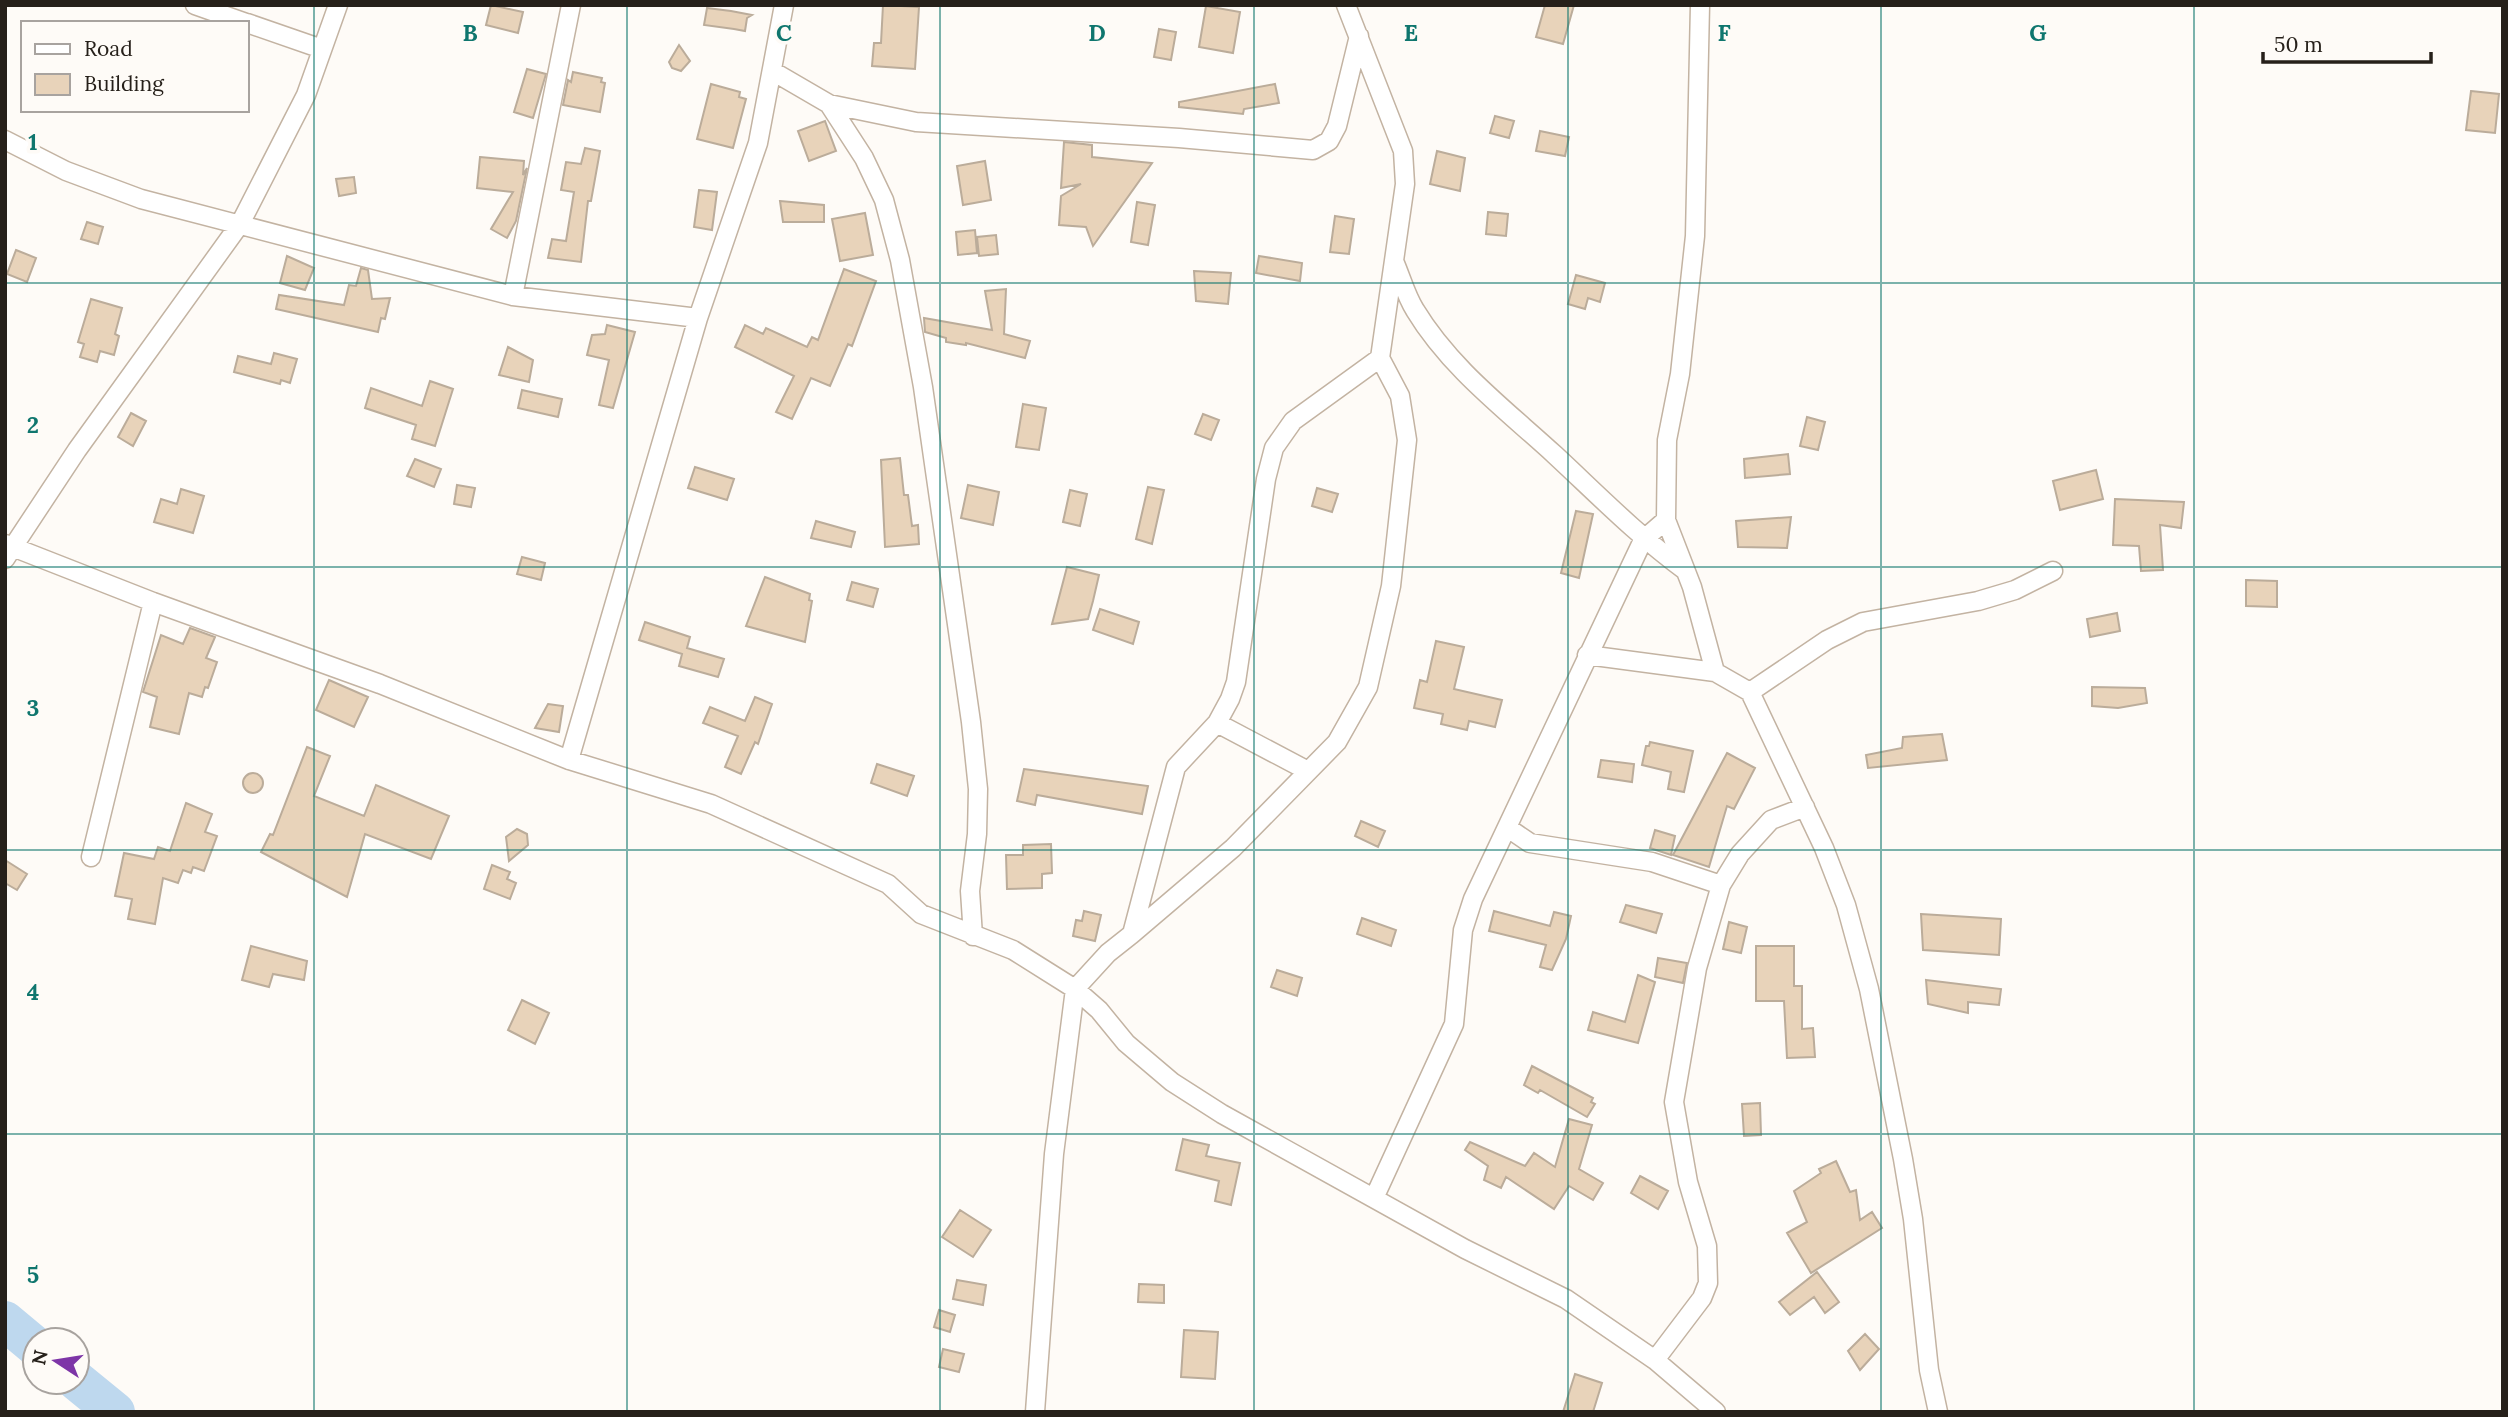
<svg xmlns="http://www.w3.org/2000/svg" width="2508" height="1417" viewBox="0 0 2508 1417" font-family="Lora,serif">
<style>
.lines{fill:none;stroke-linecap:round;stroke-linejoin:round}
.river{stroke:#bed8ee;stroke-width:40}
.building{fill:#e8d3ba;stroke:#bbac9a;stroke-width:2}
.street-casing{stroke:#c3b3a2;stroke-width:21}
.street{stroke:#fff;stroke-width:18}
.grid{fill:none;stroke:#0f766e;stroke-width:2;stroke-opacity:0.55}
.grid-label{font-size:23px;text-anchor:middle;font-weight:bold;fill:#0f766e;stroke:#fefbf7;stroke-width:7;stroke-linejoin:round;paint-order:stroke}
</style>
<rect width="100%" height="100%" fill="#fefbf7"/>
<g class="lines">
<path class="river" d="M5,1321L35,1346
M77,1381L115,1412"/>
</g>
<path class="building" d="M491,5L523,12L518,33L486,25Z
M883,5L919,7L915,69L872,66L874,43H881Z
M1545,5H1574L1563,44L1536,37Z
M1206,6L1240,12L1233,53L1199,47Z
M707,8L731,11L752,15L747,18L745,31L734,29L704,25Z
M1159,29L1176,32L1171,60L1154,57Z
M679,45L690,61L681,71L672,68L669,62Z
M527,69L546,74L533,118L514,112Z
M573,72L602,78L601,82L605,83L600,112L563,105L568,80L571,82Z
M711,84L740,92L739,97L746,99L733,148L697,139Z
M1275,84L1279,103L1244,109L1243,114L1179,107V102Z
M2471,91L2499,94L2495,133L2466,130Z
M1495,116L1514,121L1509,138L1490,133Z
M825,121L836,151L809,161L798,131Z
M1540,131L1569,137L1565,156L1536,151Z
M1064,142L1092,145V157L1152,163L1093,246L1086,227L1059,225L1061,196L1081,184L1061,188Z
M585,148L600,151L591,201H588L581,262L548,258L552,239L566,241L574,192L561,190L566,162L581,164Z
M1437,151L1465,158L1460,191L1430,184Z
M480,157L524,161L523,175L527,168L516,221L507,238L491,229L513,192L477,188Z
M985,161L991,200L963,205L957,166Z
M354,177L356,193L339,196L336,179Z
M699,190L717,192L712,230L694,227Z
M780,201L824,205V222H783Z
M1137,202L1155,205L1148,245L1131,242Z
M1488,212L1508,214L1506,236L1486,234Z
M865,213L873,255L840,261L832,219Z
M1335,216L1354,219L1349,254L1330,252Z
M87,222L103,227L98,244L81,239Z
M975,230L977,253L958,255L956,232Z
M996,235L998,254L979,256L977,237Z
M16,250L36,258L27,282L7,274Z
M287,256L314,268L305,290L280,283Z
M1259,256L1302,263L1300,281L1256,273Z
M361,268L368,270L372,299L390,298L385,319L381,318L378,332L276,309L279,295L344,305L349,285L356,286Z
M844,269L876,281L852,346L848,344L830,386L811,378L792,419L776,412L794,376L735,347L745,325L763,334L766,328L807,347L812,337L818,340Z
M1194,271L1231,273L1228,304L1196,301Z
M1576,275L1605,283L1600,302L1588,298L1585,309L1568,304Z
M1006,289L1004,334L1030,341L1025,358L966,343V345L946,342V338L925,332L924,318L992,330L985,291Z
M91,299L122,308L115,334L119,336L114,355L100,351L97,362L80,357L84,344L78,342Z
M607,325L635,332L613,408L599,405L609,360L587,355L592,335L605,334Z
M508,347L533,360L529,382L499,375Z
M274,353L297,359L290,383L281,380L280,384L234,372L238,356L271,364Z
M430,381L453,389L435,446L412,439L416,425L365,408L371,388L422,406Z
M522,390L562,399L558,417L518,408Z
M1023,404L1046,408L1039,450L1016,447Z
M131,413L146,421L133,446L118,437Z
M1203,414L1219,420L1211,440L1195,434Z
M1807,417L1825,422L1818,450L1800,446Z
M1788,454L1790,474L1745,478L1744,459Z
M900,458L904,495H908L912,526L918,525L919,544L885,547L881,460Z
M415,459L441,469L434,487L407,476Z
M695,467L734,479L727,500L688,488Z
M2096,470L2103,499L2060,510L2053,481Z
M457,485L475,488L471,507L454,504Z
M968,485L999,492L993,525L961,518Z
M1148,487L1164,490L1152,544L1136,539Z
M1317,488L1338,494L1332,512L1312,506Z
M181,489L204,496L193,533L154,522L161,499L177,504Z
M1070,490L1087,494L1080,526L1063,522Z
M2115,499L2184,502L2181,528L2160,525L2163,570L2141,571L2139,546L2113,545Z
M1576,511L1593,514L1579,578L1561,573Z
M1791,517L1787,548L1738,547L1736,521Z
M816,521L855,532L851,547L811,538Z
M522,557L545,563L541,580L517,574Z
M1067,567L1099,575L1093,601L1088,619L1052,624Z
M765,577L810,594L809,600L812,601L805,642L746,626Z
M2246,580L2277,581V607L2246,606Z
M852,582L878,589L873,607L847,600Z
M1100,609L1139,622L1133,644L1093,630Z
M2117,613L2120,631L2090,637L2087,619Z
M645,622L690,637L687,648L724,659L718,677L679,666L682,654L639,640Z
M190,628L215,637L206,658L217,662L208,688L205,687L202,697L189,693L179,734L150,727L157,697L143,692L161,635L183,644Z
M1436,641L1464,647L1454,689L1502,700L1495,727L1469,721L1467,730L1441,724L1443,714L1414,708L1420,680L1427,682Z
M329,680L368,697L354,727L316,710Z
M2092,687L2145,688L2147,703L2118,708L2092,706Z
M755,697L772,704L758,744L755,742L741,774L725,767L738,736L703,723L710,707L745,721Z
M548,704L563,706L559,732L535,728Z
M1942,734L1947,760L1868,768L1866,755L1902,748L1903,737Z
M1650,742L1693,751L1684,792L1668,789L1671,772L1642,765L1646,746H1649Z
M307,747L330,756L314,796L364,816L376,785L449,816L431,859L365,834L347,897L261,852L270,834L273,835Z
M1727,753L1755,768L1734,809L1727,806L1709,867L1673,855Z
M1601,760L1634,764L1632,782L1598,777Z
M877,764L914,776L907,796L871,783Z
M1024,769L1148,786L1142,814L1037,795L1035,805L1017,801Z
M243 783a10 10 0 1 1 20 0a10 10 0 1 1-20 0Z
M186,803L212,814L205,832L217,836L204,871L193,867L191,873L183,870L178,883L163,878L155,924L128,919L132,899L115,896L124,853L154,859L158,847L170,851Z
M1361,821L1385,831L1378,847L1355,836Z
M517,829L527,834L528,845L509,861L506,837Z
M1655,830L1675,836L1671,855L1650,848Z
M1051,844L1052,873L1042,874V888L1007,889L1006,855H1023V845Z
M5,860L27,874L17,890L5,883Z
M492,865L510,872L507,879L516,883L510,899L484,889Z
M1626,905L1662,914L1656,933L1620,922Z
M1084,911L1101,915L1095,941L1073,936L1076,920L1082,921Z
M1494,911L1550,926L1554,912L1571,916L1566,939L1552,970L1540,967L1546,945L1489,931Z
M1921,914L2001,919L1999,955L1923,950Z
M1362,918L1396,930L1391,946L1357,934Z
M1729,922L1747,927L1741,953L1723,949Z
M251,946L307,961L304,980L273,974L269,987L242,980Z
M1756,946H1794V986H1802V1029L1813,1028L1815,1057L1787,1058L1784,1001H1756Z
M1658,958L1687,963L1683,983L1655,977Z
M1277,970L1302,978L1297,996L1271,987Z
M1638,975L1655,982L1638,1043L1588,1030L1593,1012L1625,1022Z
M1926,980L2001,989L1999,1005L1968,1002V1013L1928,1004Z
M522,1000L549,1013L535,1044L508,1030Z
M1532,1066L1593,1098L1591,1102L1595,1104L1587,1117L1540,1090L1538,1093L1524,1085Z
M1760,1103L1761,1135L1744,1136L1742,1104Z
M1569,1119L1592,1125L1579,1169L1603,1183L1593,1200L1569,1186L1554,1209L1506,1177L1501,1188L1484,1180L1488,1166L1465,1150L1470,1142L1525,1166L1534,1153L1555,1167Z
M1183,1139L1209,1145L1206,1156L1240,1163L1231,1205L1215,1201L1219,1181L1176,1170Z
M1836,1161L1850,1192L1856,1190L1860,1220L1872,1212L1882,1228L1811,1273L1787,1233L1807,1222L1794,1191L1821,1173L1819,1169Z
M1640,1176L1668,1191L1658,1209L1631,1193Z
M960,1210L991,1230L973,1257L942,1237Z
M1817,1272L1839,1302L1825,1313L1814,1297L1790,1315L1779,1302Z
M957,1280L986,1285L983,1305L953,1299Z
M1139,1284L1164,1285V1303L1138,1302Z
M939,1310L955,1315L950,1332L934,1327Z
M1184,1330L1218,1332L1215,1379L1181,1377Z
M1865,1334L1879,1349L1860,1370L1848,1351Z
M943,1349L964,1354L959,1372L939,1367Z
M1575,1374L1602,1383L1593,1412H1563Z"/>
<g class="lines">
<defs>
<path id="street" d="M195,5L246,23
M1700,5L1695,236L1680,374L1667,440L1666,520L1692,587L1715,672L1750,692L1824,848L1846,905L1869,989L1903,1159L1913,1219L1929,1370L1938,1412
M247,23L322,49
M774,72L829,104L916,122L1179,138L1313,150L1329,141L1337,126L1359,36
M829,104L864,158L884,200L900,260L923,387L971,722L978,789L977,834L970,891L973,936
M5,140L66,171L141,199L513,296L698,318
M1394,261C1401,277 1406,296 1415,310C1450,368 1506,410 1555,455C1598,495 1638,536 1686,571
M513,296L571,5
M5,544L153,602L380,684L569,760L711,804L888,884L921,914L1013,950L1075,989L1099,1010L1126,1043L1172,1082L1222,1114L1465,1249L1566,1299L1655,1360L1716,1412
M5,559L77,450L240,224L306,95L338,5
M1587,655L1715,672
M1750,692L1827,640L1863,622L1978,601L2015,590L2053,571
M1217,723L1308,771
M569,760L698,318L758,143L784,5
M1508,828L1530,843L1652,862L1721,885
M91,857L153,602
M1132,934L1233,848L1337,742L1368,687L1391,586L1407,440L1400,396L1380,358
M1375,1196L1454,1024L1463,930L1473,899L1643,540L1666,520
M1655,1360L1702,1298L1708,1283L1707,1246L1688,1182L1674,1102L1697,968L1721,885L1740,854L1771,820L1805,807
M1035,1412L1054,1154L1075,989L1108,953L1132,934L1176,767L1217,723L1230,699L1236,682L1266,479L1274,448L1293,421L1380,358L1405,184L1403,151L1346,5"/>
</defs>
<use href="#street" class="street-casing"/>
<use href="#street" class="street"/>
</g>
<path class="grid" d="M314,5V1412M627,5V1412M940,5V1412M1254,5V1412M1568,5V1412M1881,5V1412M2194,5V1412M5,283H2503M5,567H2503M5,850H2503M5,1134H2503"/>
<g class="grid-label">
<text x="470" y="41">B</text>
<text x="784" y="41">C</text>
<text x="1097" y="41">D</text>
<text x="1411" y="41">E</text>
<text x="1724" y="41">F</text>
<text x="2038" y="41">G</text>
<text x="33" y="150">1</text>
<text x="33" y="433">2</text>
<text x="33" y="716">3</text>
<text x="33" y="1000">4</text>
<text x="33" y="1283">5</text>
</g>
<rect width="2508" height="1417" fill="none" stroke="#26201a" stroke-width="14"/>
<rect x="21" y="21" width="228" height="91" fill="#fefbf7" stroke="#a8a39f" stroke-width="2"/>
<rect x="35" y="44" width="35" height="10" fill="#ffffff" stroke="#a8a39f" stroke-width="2"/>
<text x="84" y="56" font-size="21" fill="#26201a">Road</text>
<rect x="35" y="74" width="35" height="21" fill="#e8d3ba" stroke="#a8a39f" stroke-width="2"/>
<text x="84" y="91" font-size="21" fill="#26201a">Building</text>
<g transform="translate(56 1361) rotate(282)"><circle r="33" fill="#fefbf7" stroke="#a8a39f" stroke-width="2"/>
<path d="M0-5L12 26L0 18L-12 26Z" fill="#7d35a7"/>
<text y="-10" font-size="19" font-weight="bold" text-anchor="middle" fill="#26201a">N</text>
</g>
<path d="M2263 52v10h168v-10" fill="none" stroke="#26201a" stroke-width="3.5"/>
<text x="2274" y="52" font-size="21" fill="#26201a" stroke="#fefbf7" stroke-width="5" paint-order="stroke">50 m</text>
</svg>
